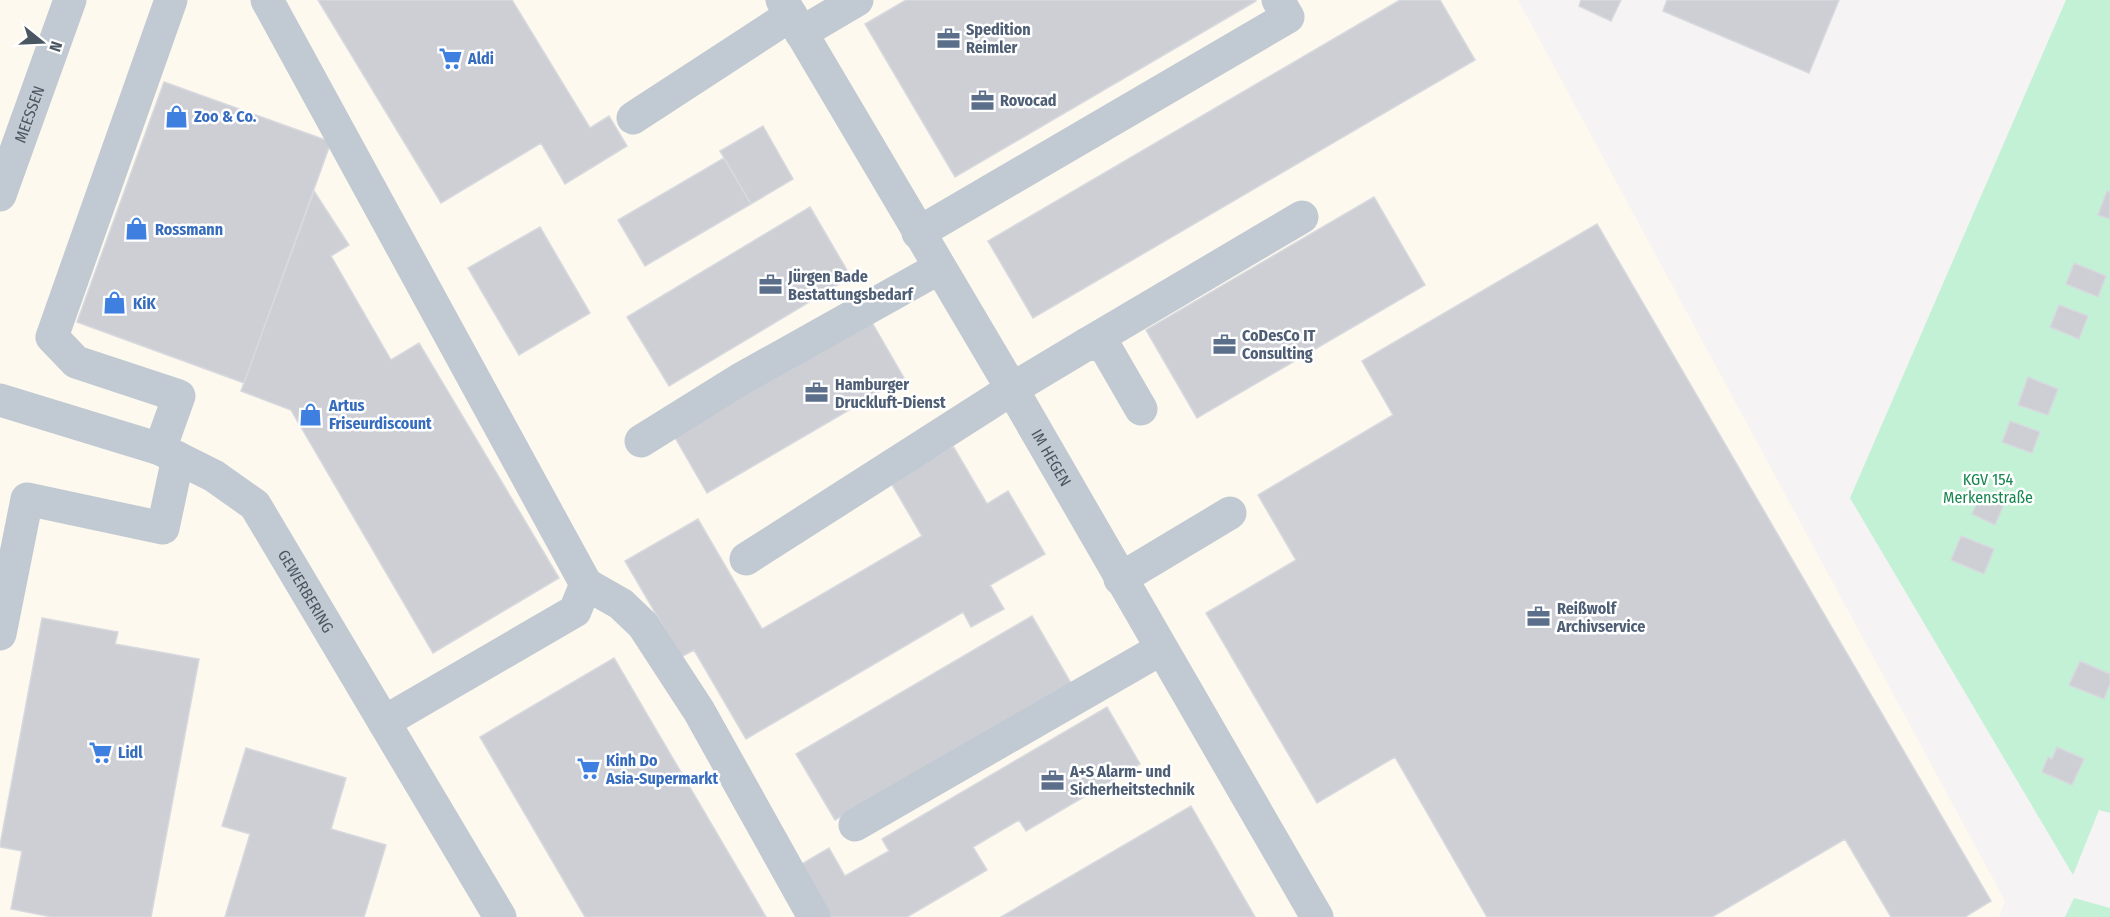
<svg xmlns="http://www.w3.org/2000/svg" width="2110" height="917" viewBox="0 0 2110 917" font-family="'Fira Sans Condensed',sans-serif">
<style>
.commercial{fill:#fdf9ef}
.green{fill:#c3f1d5}
.building{fill:#cdcfd5;stroke:#d7d9de;stroke-width:1.5}
.lines{fill:none;stroke-linecap:round;stroke-linejoin:round}
.minor{stroke:#c1cad2;stroke-width:33}
.labels{text-anchor:middle;dominant-baseline:central;stroke-width:5;stroke-linejoin:round;paint-order:stroke}
.service-label{font-size:16px;font-weight:bold;fill:#4e5e75;stroke:#fff;text-anchor:start}
.shop-label{font-size:16px;font-weight:bold;fill:#366cbe;stroke:#fff;text-anchor:start}
.street-label{font-size:16px;fill:#4a5661;stroke:#fff}
.park-label{font-size:16px;fill:#17864f;stroke:#fff}
</style>
<rect width="100%" height="100%" fill="#f5f3f3"/>
<path class="commercial" d="M0,0H1518L2005,901L1999,917H0Z"/>
<path class="green" d="M2066,0H2110V813L2099,810L2073,875L1850,498Z
M2074,898L2110,908V917H2065Z"/>
<path class="building" d="M318,0H512L590,128L609,116L627,146L565,184L541,143L441,203Z
M906,0H1255L1256,1L955,177L865,24Z
M1400,0H1440L1475,60L1033,318L988,241Z
M1581,0H1621L1611,21L1579,6Z
M1667,0H1839L1809,73L1663,11Z
M164,82L331,142L244,383L77,322Z
M763,126L793,179L751,204L720,151Z
M724,158L751,204L645,266L618,220Z
M314,191L349,245L331,256L391,360L419,343L559,578L433,653L291,410L241,391Z
M2107,191L2110,192V219L2098,215Z
M1374,197L1425,285L1197,418L1146,330Z
M810,207L851,277L669,386L627,317Z
M1597,224L1991,901L1965,917H1891L1845,839L1712,917H1487L1395,757L1317,803L1206,613L1296,560L1258,495L1393,415L1362,361Z
M540,227L590,313L519,355L468,268Z
M2074,263L2106,276L2098,297L2066,284Z
M2059,305L2088,316L2079,339L2050,327Z
M870,319L904,378L707,493L673,434Z
M2028,377L2058,389L2048,415L2018,405Z
M2010,421L2040,432L2032,453L2002,442Z
M953,446L987,504L1008,491L1045,554L990,585L1004,609L971,627L963,612L746,739L694,650L681,657L625,561L698,519L762,629L922,536L891,483Z
M1982,492L2005,502L1995,525L1972,514Z
M1961,536L1994,549L1984,574L1951,560Z
M1032,616L1071,683L835,820L796,754Z
M42,618L118,632L115,644L199,659L151,917H52L11,909L22,851L0,847V845Z
M614,658L766,917H585L480,737Z
M2080,661L2110,674V683L2104,699L2069,685Z
M1107,707L1140,764L1026,831L1019,820L973,847L987,870L907,917H830L800,865L829,848L845,876L889,851L882,839Z
M2057,747L2084,759L2072,785L2042,772L2048,757L2052,759Z
M246,748L346,778L331,829L386,845L364,917H225L250,834L222,826Z
M1191,806L1255,917H1001Z"/>
<g class="lines">
<g class="minor">
<path d="M267,0L586,584L575,611L384,722"/>
<path id="s1" d="M782,0L1012,389L1317,917"/>
<path d="M801,33L857,0"/>
<path d="M633,118L791,15"/>
<path id="s2" d="M0,195L70,0"/>
<path d="M918,233L1288,17L1278,0"/>
<path d="M1087,344L1302,217"/>
<path id="s3" d="M0,400L160,449L214,476L255,505L500,917"/>
<path d="M641,441L739,380L939,268"/>
<path d="M160,449L179,396L76,362L52,337L171,0"/>
<path d="M746,559L1012,389L1087,344L1104,345L1141,409"/>
<path d="M1120,579L1230,513"/>
<path d="M586,584L621,604L643,625L699,711L814,917"/>
<path d="M0,634L27,499L163,528L178,458"/>
<path d="M855,825L1161,649"/>
</g>
</g>
<defs>
<symbol id="office-bare" viewBox="-9 -9 18 18"><path d="M-6-3h4V-5.5h4V-3h4V5H-6ZM-1-4.5V-3h2v-1.5ZM-6 0V1H6V0Z" fill="#5c6f8a" stroke="#fff" stroke-width="2.5" paint-order="stroke"/></symbol>
<symbol id="supermarket-bare" viewBox="-9 -9 18 18"><path d="M-6-5.5h2.5l.6 2H6L4.5 2H-2.5L-4.4-4H-6ZM-1.5 3.2a1.3 1.3 0 1 0 .1 0ZM3 3.2a1.3 1.3 0 1 0 .1 0Z" fill="#3f7fe0" stroke="#fff" stroke-width="2.5" paint-order="stroke"/></symbol>
<symbol id="shop-bare" viewBox="-9 -9 18 18"><path d="M-5-2.5h2.3a2.7 3.5 0 0 1 5.4 0H5L5.5 6h-11ZM-1.5-2.5h3a1.5 2.3 0 0 0-3 0Z" fill="#3f7fe0" stroke="#fff" stroke-width="2.5" paint-order="stroke"/></symbol>
</defs>
<g fill-rule="evenodd">
<use href="#office-bare" x="932" y="22" width="33" height="33"/>
<use href="#supermarket-bare" x="434" y="42" width="33" height="33"/>
<use href="#office-bare" x="966" y="84" width="33" height="33"/>
<use href="#shop-bare" x="160" y="100" width="33" height="33"/>
<use href="#shop-bare" x="120" y="212" width="33" height="33"/>
<use href="#office-bare" x="754" y="268" width="33" height="33"/>
<use href="#shop-bare" x="98" y="286" width="33" height="33"/>
<use href="#office-bare" x="1208" y="328" width="33" height="33"/>
<use href="#office-bare" x="800" y="376" width="33" height="33"/>
<use href="#shop-bare" x="294" y="398" width="33" height="33"/>
<use href="#office-bare" x="1522" y="600" width="33" height="33"/>
<use href="#supermarket-bare" x="84" y="736" width="33" height="33"/>
<use href="#supermarket-bare" x="572" y="752" width="33" height="33"/>
<use href="#office-bare" x="1036" y="764" width="33" height="33"/>
</g>
<g class="labels">
<g class="service-label">
<text x="966" y="29">Spedition<tspan x="966" dy="18">Reimler</tspan></text>
<text x="1000" y="100">Rovocad</text>
<text x="788" y="276">Jürgen Bade<tspan x="788" dy="18">Bestattungsbedarf</tspan></text>
<text x="1242" y="335">CoDesCo IT<tspan x="1242" dy="18">Consulting</tspan></text>
<text x="835" y="384">Hamburger<tspan x="835" dy="18">Druckluft-Dienst</tspan></text>
<text x="1557" y="608">Reißwolf<tspan x="1557" dy="18">Archivservice</tspan></text>
<text x="1070" y="771">A+S Alarm- und<tspan x="1070" dy="18">Sicherheitstechnik</tspan></text>
</g>
<g class="shop-label">
<text x="468" y="58">Aldi</text>
<text x="194" y="116">Zoo &amp; Co.</text>
<text x="155" y="229">Rossmann</text>
<text x="133" y="303">KiK</text>
<text x="329" y="405">Artus<tspan x="329" dy="18">Friseurdiscount</tspan></text>
<text x="118" y="752">Lidl</text>
<text x="606" y="760">Kinh Do<tspan x="606" dy="18">Asia-Supermarkt</tspan></text>
</g>
<g class="street-label">
<text stroke="none"><textPath href="#s2" startOffset="86">MEESSEN</textPath></text>
<text stroke="none"><textPath href="#s1" startOffset="531">IM HEGEN</textPath></text>
<text stroke="none"><textPath href="#s3" startOffset="378">GEWERBERING</textPath></text>
</g>
<g class="park-label">
<text x="1988" y="479">KGV 154<tspan x="1988" dy="18">Merkenstraße</tspan></text>
</g>
</g>
<g transform="translate(42 42) rotate(108)" stroke="#ffffff" stroke-width="4.5" paint-order="stroke">
<path d="M0-4.5L10 22L0 15L-10 22Z" fill="#4a5661"/>
<text y="-9" font-size="16" font-weight="bold" text-anchor="middle" fill="#4a5661">N</text>
</g>
</svg>
